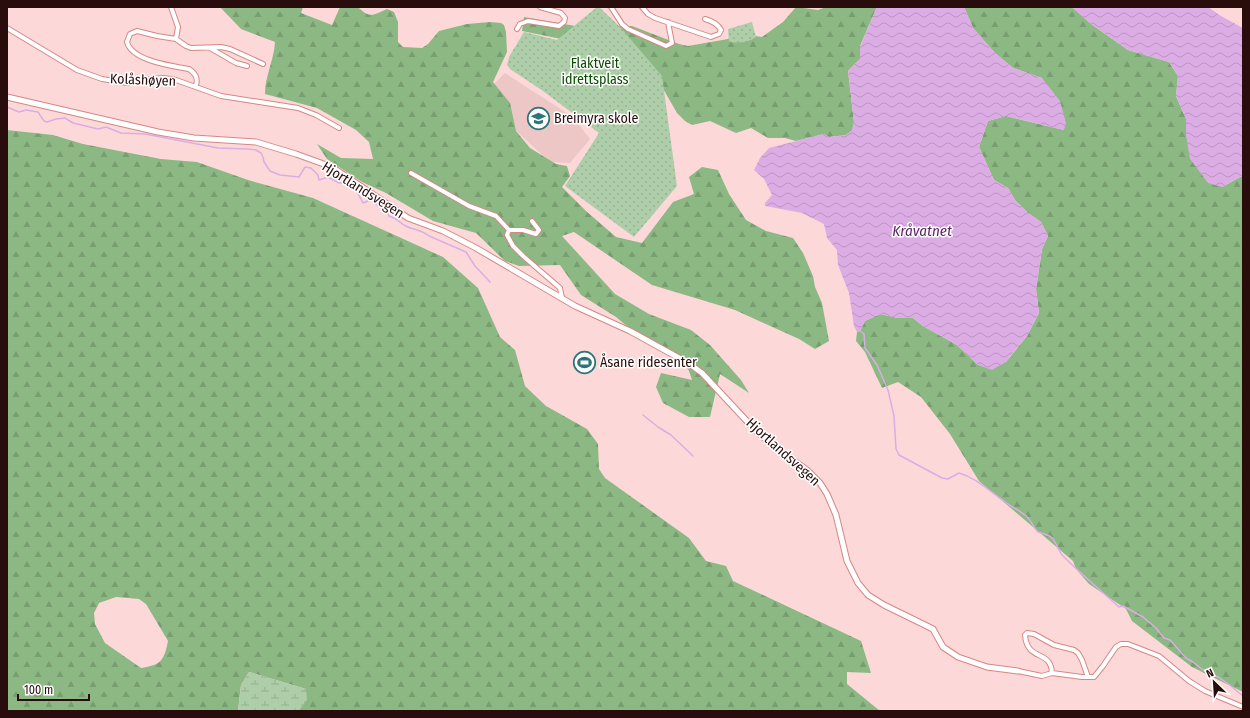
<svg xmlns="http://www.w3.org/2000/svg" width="1250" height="718" viewBox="0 0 1250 718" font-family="'Fira Sans Condensed',sans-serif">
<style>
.built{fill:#edc7c6}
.forest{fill:url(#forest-firs);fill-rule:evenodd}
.wetland{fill:url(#wetland-marsh)}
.park{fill:url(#park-dots)}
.water{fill:url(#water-waves)}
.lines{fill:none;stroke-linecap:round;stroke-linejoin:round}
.stream{stroke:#dbade4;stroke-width:1.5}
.minor-casing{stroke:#d58785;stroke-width:6}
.tertiary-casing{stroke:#d58785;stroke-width:7}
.minor{stroke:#fff;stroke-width:4}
.tertiary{stroke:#fff;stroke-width:5}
.labels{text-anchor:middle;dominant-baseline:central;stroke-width:3;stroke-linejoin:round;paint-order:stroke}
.park-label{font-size:14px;fill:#0b4c00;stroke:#fff}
.street-label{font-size:14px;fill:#290c0c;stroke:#fff}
.poi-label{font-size:14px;fill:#290c0c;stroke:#fff;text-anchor:start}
.water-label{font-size:15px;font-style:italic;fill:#5b2566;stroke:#fff}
</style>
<defs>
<pattern id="forest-firs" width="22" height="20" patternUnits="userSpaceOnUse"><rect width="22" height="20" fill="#8bb883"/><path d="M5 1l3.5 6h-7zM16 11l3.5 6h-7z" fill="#789d70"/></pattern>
<pattern id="wetland-marsh" width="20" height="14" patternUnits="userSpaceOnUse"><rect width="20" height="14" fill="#aecda9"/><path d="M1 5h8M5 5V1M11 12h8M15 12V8" fill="none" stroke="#96af90"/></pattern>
<pattern id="park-dots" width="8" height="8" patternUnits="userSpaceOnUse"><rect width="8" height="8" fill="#aecda9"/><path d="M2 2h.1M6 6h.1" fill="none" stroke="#96af90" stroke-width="1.8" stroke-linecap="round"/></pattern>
<pattern id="water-waves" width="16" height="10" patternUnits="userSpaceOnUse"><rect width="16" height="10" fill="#dbade4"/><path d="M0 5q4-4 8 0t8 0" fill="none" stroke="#bc94c2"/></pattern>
</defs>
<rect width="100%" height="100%" fill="#fcd9d8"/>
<path class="built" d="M505,73L573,117L590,139L570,163L550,162L502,118L493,85Z"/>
<path class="forest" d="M220,7H303L301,13L332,25L340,7H358C370,19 373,15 387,9L394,12L398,22V42L403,47L422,48L428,44L439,31L467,24L490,22L501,23L504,25L506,32L507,52L493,82L510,103L516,131L530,148L556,164L567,166L570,176L562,187L586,211L616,237L642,243L673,202L694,194L689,177L702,167L718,170L729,194L746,220L766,231L793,238L803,253L813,276L815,287L822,303L829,341L815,349L799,339L735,310L652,285L574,232L562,236L615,294L649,314L691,330L710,345L741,380L749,393L720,374L710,417H689L663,403L656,387L661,373L692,380L689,371L678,354L628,327L616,317L581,295L560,265L519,266L505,261L476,233L433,221L386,193L362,182L327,159L317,144L341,158L373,159L369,142L356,130L317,108L265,94C265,76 274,60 275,42L241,29Z
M796,7L818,10L826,7H877L860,46V59L848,71L854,122L852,131L846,135L829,137L824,134L796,141L785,138H768L751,128L736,133L710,121L692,125L685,121L677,113L657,78L566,40L522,31L524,17L581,27L632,26L679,44L688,46L728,39L741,32L743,34L762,37L783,22Z
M964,7H1072L1091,24L1128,50L1169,62L1178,76L1176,96L1186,119V135L1222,187L1242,176L1243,174V692L1192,667L1132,621L1126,609L1089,584L1076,569L1073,561L979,481L950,434L921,397L898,382L882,388L865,352L856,341L857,332L860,331L865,321L880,314L898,318H913L923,326L957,345L978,365L1006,362L1027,336L1039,313L1036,289L1042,249L1048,236L1041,222L1027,212L1015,200L1008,188L994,180L979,147L988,121L1006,116L1064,130L1042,78L1013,68L995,53L973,28Z
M7,130L53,135L83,144L161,159L197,162L248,180L313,198L443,257L478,288L500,337L515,350L525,386L546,406L587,429L598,444L599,469L605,478L689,538L706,561L726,566L733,581L861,641L871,673L847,672V684L880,711H296L300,709L306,689L249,672L241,685L238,711H7ZM116,597L139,599L146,604L168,641C164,661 161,665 141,668L105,643L95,624L94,613L99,603Z"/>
<path class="wetland" d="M249,672L306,689L307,700L300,709L296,711H238L241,685Z"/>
<path class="park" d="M597,7H599L621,28L662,76L677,186L634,237L565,186L599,133L543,91L510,69L507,65L509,57L524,32L557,40Z
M752,22L756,37C748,43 738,43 729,42L728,29Z"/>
<path class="water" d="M877,7H964L973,28L995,53L1013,68L1042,78L1060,101L1066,123L1064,130L1006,116L988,121L979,147L994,180L1008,188L1015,200L1027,212L1041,222L1048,236L1042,249L1036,289L1039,313L1027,336L1016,349L1006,362L992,370L978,365L957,345L923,326L913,318H898L880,314L865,321L860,331L857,332L854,326L849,293L838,265L837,250L827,238L824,224L802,213L765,206V203L772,195L764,179L754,170L760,158L769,148L824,134L829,137L846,135L852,130L854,122L848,71L860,59V47Z
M1072,7H1208L1221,16L1243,28V174L1242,176L1222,187L1208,183L1190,159L1186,135V119L1176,96L1178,76L1169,62L1128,50L1091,24Z"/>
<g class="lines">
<path class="stream" d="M7,107L19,112L26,110L38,112L44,121L47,122L56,119L65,118L73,123L98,129L106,127L121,133L145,134L218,148L248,149L256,150L261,153L263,157L264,162L270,171L280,175L299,177L305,167L311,168L318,175L319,180L328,177L339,183H344L351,188H355L363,203L370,200L387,212L389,216C396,218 398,221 404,225C412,230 421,229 429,236L466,252L475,266L490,282
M860,331L864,334L865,348L877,365L888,390L894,416L896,449L899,455L942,478L948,479L959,473C977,478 989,491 1004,501C1011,507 1020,510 1027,517C1032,521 1033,528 1038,532C1043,534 1048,534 1052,538C1057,543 1058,551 1063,556C1081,574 1100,590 1119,607L1123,606L1143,617L1156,628L1164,638L1170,640L1186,658L1193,662L1207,673L1218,677L1227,683L1243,696
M643,415L658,427L671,435L693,456"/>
<defs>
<path id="minor" d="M171,7L178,27L176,39
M611,7L622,24L628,29L666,46L672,43L668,22
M642,7L648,14L655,18L711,37L719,34L721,30C718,24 712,21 705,19
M7,28L77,70L102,79L127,83L152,79L164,78L176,80L221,96L298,108L316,115L339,128
M517,29L520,24L528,21L559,26L564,22L565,18L561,13L540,7
M210,48L236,63L247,66
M196,86C198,78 196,74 189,69C172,66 132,61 127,42L130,34L137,31L157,36L176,39L186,46L191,48L221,47L230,49L263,64
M411,173L469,206L496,216L509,230L507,235L513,246L523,256L560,288L562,298
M509,230H523L536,234L539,230L532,221
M1018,671L1042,676L1052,673L1082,677H1094L1103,666L1116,647L1121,644H1128L1159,656L1189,681L1205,691L1243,707
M1052,673C1051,649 1027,662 1025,635L1027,633L1034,634L1054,645L1074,650L1078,653L1082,660L1088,677"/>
<path id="tertiary" d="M7,97L158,132L194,138L256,142L296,154L332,167L408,218L443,231L476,248L575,306L630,331L688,363L702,373L756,431L775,447L807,470L820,483L827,494L836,515L847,561L858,583L868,595L884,605L933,629L943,647L958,657L987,667L1018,671"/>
</defs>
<use href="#minor" class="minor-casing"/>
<use href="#tertiary" class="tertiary-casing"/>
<use href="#minor" class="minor"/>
<use href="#tertiary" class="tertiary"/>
</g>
<defs>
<symbol id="school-ring" viewBox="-11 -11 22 22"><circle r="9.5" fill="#fff" stroke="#2c767b" stroke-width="1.5"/><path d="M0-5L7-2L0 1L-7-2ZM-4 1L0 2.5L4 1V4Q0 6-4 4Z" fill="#2c767b"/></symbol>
<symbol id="stadium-ring" viewBox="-11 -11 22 22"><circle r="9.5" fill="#fff" stroke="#2c767b" stroke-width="1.5"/><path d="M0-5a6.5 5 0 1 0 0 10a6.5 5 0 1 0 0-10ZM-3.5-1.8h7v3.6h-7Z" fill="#2c767b"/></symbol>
</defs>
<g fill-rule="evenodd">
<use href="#school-ring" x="526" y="106" width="25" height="25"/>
<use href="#stadium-ring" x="572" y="350" width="25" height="25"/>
</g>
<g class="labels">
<g class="park-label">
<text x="595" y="63">Flaktveit<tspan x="595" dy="16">idrettsplass</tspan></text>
</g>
<g class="street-label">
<text transform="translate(143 80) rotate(2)">Kolåshøyen</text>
<text transform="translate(363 190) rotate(32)">Hjortlandsvegen</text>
<text transform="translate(783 452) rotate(42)">Hjortlandsvegen</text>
</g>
<g class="poi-label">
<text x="554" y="118">Breimyra skole</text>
<text x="600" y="362">Åsane ridesenter</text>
</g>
<g class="water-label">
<text x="922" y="231">Kråvatnet</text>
</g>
</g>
<rect width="1250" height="718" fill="none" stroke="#290c0c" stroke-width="16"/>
<g transform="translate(1214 682) rotate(335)" stroke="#ffffff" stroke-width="3" paint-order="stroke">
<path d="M0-3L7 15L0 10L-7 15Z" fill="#290c0c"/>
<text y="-6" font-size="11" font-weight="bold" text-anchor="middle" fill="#290c0c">N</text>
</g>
<path d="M18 694v6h71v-6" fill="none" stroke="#290c0c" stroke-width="2"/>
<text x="24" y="694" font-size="12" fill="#290c0c" stroke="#ffffff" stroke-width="3" paint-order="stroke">100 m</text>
</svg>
